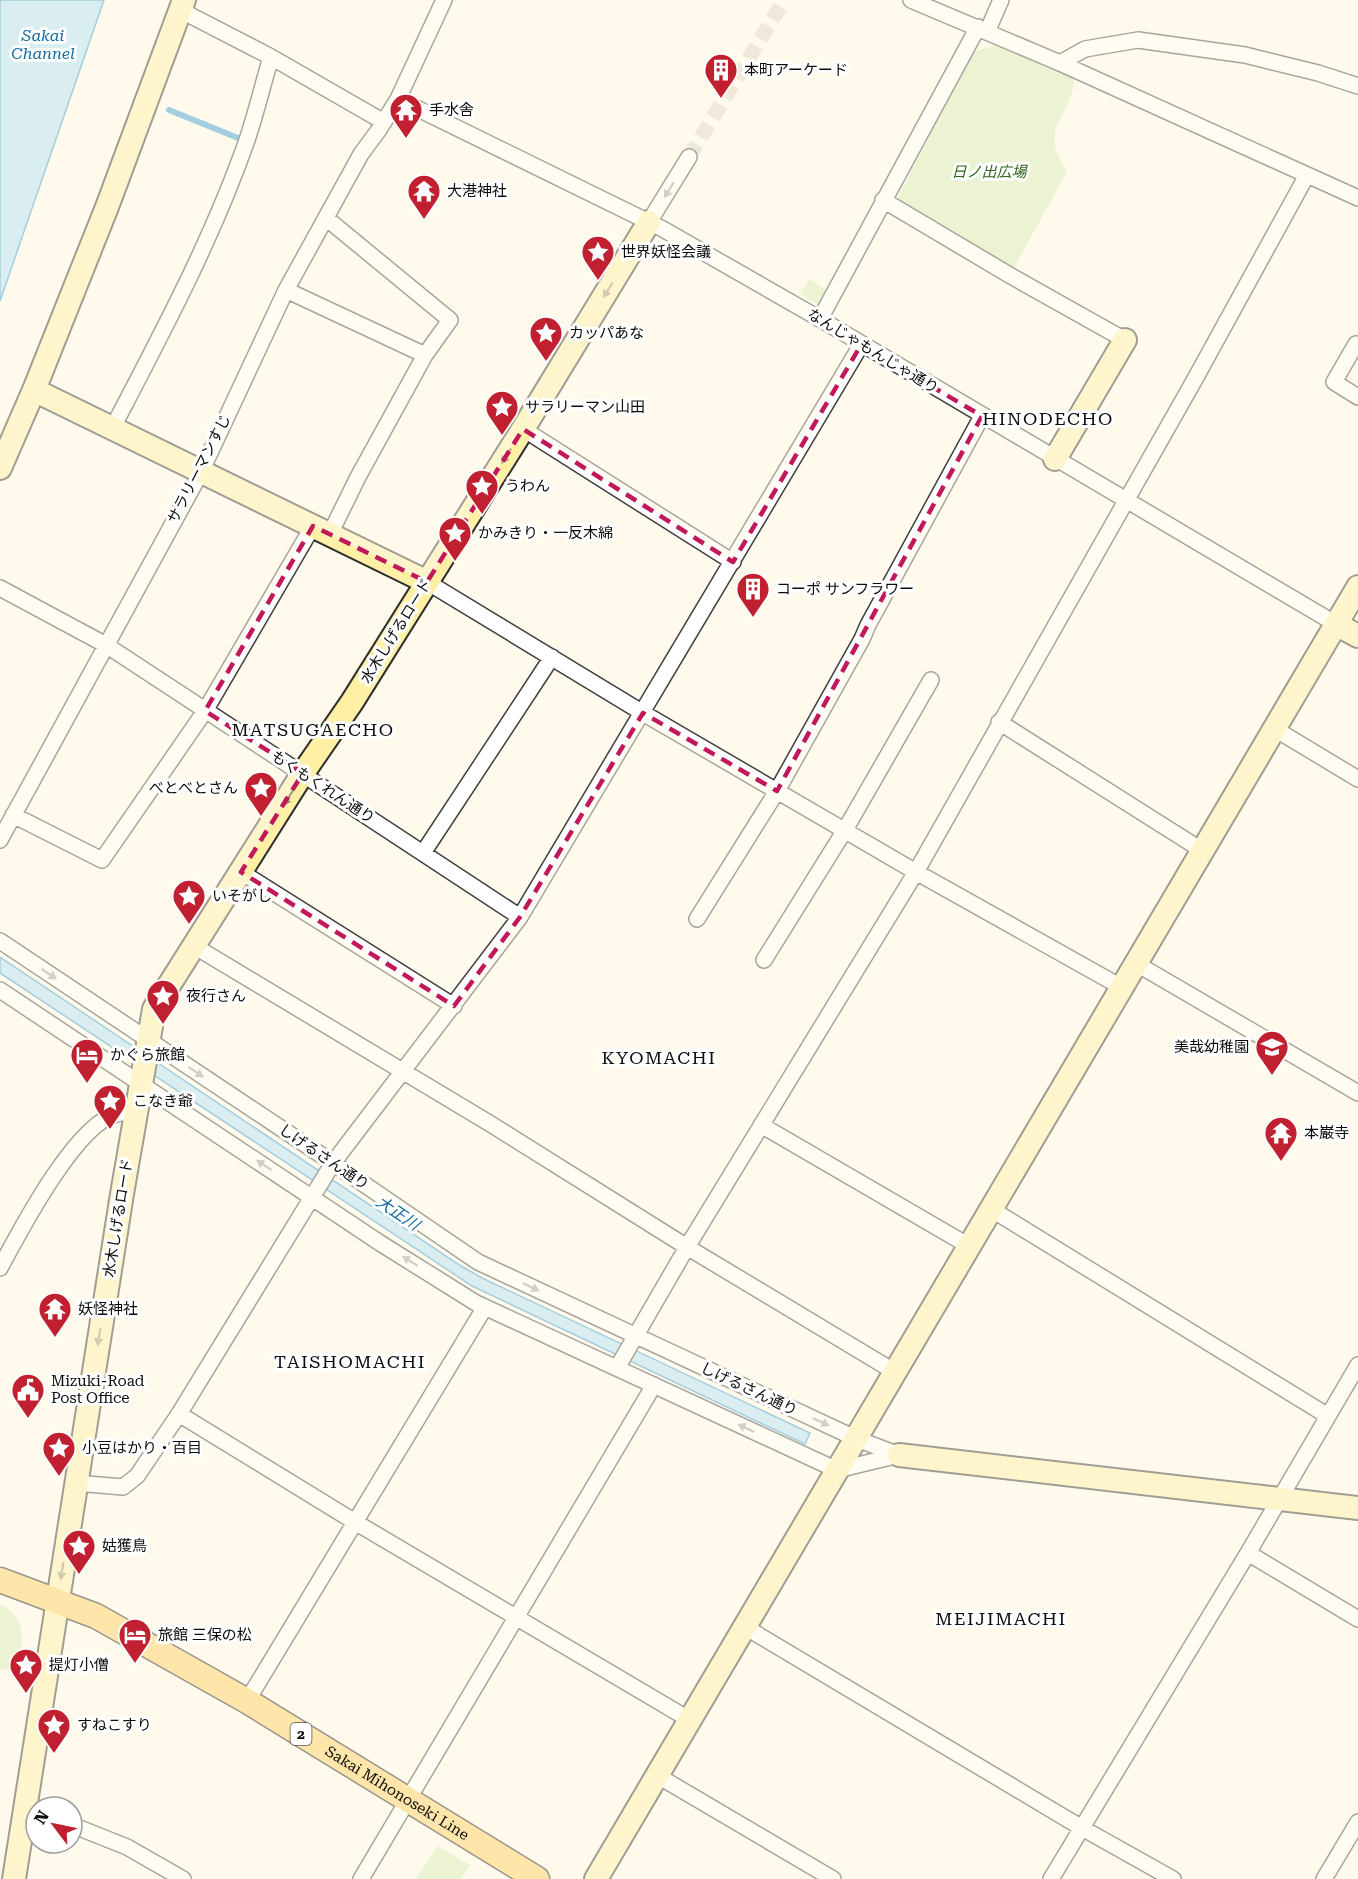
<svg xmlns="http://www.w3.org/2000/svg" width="1358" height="1879" viewBox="0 0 1358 1879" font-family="'Roboto Serif','Noto Sans JP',serif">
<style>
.green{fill:#d3eab3}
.water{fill:#aee0f8;stroke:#329ad1;stroke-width:1.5}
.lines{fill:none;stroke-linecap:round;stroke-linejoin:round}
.stream{stroke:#329ad1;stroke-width:6}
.street-tunnel{stroke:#dbd6ca;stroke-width:15;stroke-dasharray:15 8;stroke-linecap:butt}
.street-casing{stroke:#3f3f3f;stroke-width:18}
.secondary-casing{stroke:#2e2e2e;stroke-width:26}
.primary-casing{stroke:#1d1d1d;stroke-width:27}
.street{stroke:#fff;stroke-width:15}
.secondary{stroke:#fff0a6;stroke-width:22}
.primary{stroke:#fdce5c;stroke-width:24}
.oneway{fill:#9e9e9e}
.oneway2{fill:#9e9568}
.marked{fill:none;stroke:#c2185b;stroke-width:4.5;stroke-dasharray:12 8;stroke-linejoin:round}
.labels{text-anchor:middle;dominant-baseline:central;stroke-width:6;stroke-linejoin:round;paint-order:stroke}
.shield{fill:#fff;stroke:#555;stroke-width:1.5}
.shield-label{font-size:14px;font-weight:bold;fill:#0c0c0c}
.poi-label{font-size:15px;fill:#0c0c0c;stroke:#fff;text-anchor:start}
.park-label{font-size:15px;font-style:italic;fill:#2e651b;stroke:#fff}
.street-label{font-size:15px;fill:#0c0c0c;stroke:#fff}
.water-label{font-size:16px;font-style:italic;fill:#126aa1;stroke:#fff}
.quarter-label{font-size:18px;letter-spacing:1.5px;fill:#0c0c0c;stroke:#fff}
</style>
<rect width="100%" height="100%" fill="#fffaeb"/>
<path class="green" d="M996,45L1074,75C1076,116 1034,125 1067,171L1012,272L899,205L898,197L973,52Z
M809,279L831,293L822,308L800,294Z
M0,1604C30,1619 22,1646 18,1673L0,1669Z
M438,1846L470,1865L461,1879H416Z"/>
<path class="water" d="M0,0H104L0,301Z
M0,957L461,1266L482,1278L810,1433L805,1444L472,1286L0,973Z"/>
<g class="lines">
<path class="stream" d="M169,110L238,138"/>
<path class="street-tunnel" d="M689,157L784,0"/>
<defs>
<path id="street" d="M911,0L1060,63L1358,198
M180,10L271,57L384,122
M987,32L1001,0
M1060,63L1085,49L1138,40L1245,55L1318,73L1358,86
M398,99L661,228L820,319L1336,624
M883,200L1011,276L1125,340
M326,218L450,320L425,355
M649,222L689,157
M286,290L425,355L358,477L330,534
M820,319L978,27
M1356,344L1334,382L1358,397
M112,429C161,335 212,240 247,140C256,113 263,84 271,57
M523,429L733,562
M427,582L643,713L916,872L1123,988
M0,588L106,645L520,917
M999,722L1203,851
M1275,729L1358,779
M13,815L102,860L205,711L313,526
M0,840L201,472L286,290L361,154L378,131L398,99L444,0
M423,853L552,657
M241,872L454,1006
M697,919L777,791L862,639L868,625L982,416
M0,941L333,1163L478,1262L857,1439L899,1455
M194,946L489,1123L687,1247L895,1372
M764,960L845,830L931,680
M1137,964L1358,1093
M0,990L380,1243L476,1303L837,1470L899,1455
M761,1125L969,1246
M991,1209L1328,1416
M0,1268C20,1231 76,1123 117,1114C122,1112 130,1113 135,1113
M617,1368L687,1247L916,872L1195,379L1307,175
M179,1414L355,1522L690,1720
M76,1483L123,1487L137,1476L179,1414L333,1163L520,917L861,345
M1248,1553L1358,1619
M745,1627L1082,1828L1173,1879
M247,1701L485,1307
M658,1776L833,1879
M72,1825L127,1847L183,1879
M361,1879L654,1385
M1051,1879L1248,1553L1358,1365
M1324,1879L1358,1822"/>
<path id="secondary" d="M184,0L107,207L34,390L427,582
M1055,459L1125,340
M0,468L34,390
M1336,624L1358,636
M899,1455L1358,1508
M14,1879L122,1194L154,1009L303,773L352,702L523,429L649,222
M596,1879L1358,587"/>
<g id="primary">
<path id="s1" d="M0,1580L96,1616L247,1701L537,1879"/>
</g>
</defs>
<use href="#street" class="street-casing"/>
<use href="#secondary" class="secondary-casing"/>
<use href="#primary" class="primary-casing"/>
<use href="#street" class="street"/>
<use href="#secondary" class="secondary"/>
<use href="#primary" class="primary"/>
</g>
<defs><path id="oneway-solid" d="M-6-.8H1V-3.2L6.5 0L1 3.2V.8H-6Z" transform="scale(1.5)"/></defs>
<g class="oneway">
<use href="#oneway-solid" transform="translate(669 190) rotate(121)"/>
<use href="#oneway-solid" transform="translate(49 974) rotate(34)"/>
<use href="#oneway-solid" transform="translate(196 1072) rotate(34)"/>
<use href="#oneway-solid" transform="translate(264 1165) rotate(-147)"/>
<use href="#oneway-solid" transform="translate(410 1261) rotate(-148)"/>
<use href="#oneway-solid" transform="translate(531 1287) rotate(26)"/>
<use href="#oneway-solid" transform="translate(821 1422) rotate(25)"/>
<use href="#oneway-solid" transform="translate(746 1428) rotate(-155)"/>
</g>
<g class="oneway2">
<use href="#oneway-solid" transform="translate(608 290) rotate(121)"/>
<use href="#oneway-solid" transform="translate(506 456) rotate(122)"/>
<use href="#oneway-solid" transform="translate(288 798) rotate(122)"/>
<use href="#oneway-solid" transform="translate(99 1337) rotate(99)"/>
<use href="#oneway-solid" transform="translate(62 1571) rotate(99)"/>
</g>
<path d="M0 0H1358V1879H0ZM861,345L982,416L777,791L643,713L520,917L454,1006L241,872L303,773L205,711L313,526L427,582L523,429L733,562Z" fill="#fffaeb" fill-opacity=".55" fill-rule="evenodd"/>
<path class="marked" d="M861,345L982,416L777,791L643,713L520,917L454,1006L241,872L303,773L205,711L313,526L427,582L523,429L733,562Z"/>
<defs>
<symbol id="building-pin" viewBox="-11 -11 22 30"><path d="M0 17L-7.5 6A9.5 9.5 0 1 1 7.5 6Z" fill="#c02030" stroke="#fff"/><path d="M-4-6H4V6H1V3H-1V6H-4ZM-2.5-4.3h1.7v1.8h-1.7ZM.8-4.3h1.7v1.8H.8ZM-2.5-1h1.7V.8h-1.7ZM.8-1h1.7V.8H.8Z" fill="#fff"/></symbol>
<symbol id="temple-pin" viewBox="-11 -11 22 30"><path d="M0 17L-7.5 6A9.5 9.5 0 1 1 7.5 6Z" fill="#c02030" stroke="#fff"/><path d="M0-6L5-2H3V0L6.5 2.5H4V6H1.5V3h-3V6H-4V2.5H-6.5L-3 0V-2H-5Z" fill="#fff"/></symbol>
<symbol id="sight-pin" viewBox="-11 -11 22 30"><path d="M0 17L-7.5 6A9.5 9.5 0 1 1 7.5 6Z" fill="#c02030" stroke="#fff"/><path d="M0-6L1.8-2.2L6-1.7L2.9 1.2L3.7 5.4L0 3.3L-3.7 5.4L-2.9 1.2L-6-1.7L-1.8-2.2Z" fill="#fff"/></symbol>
<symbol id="school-pin" viewBox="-11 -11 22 30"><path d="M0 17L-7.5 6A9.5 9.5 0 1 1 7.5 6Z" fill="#c02030" stroke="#fff"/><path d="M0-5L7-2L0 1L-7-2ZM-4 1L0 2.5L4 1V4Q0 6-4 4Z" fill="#fff"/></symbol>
<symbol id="hotel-pin" viewBox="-11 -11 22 30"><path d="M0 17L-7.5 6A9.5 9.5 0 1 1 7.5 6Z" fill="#c02030" stroke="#fff"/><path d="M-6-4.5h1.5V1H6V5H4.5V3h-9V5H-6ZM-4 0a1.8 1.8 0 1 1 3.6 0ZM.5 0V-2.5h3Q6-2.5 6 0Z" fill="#fff"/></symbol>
<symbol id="civic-pin" viewBox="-11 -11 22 30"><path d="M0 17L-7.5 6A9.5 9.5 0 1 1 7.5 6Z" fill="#c02030" stroke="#fff"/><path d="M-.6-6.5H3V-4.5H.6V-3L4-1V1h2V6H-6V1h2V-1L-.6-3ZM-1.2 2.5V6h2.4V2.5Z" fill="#fff"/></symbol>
</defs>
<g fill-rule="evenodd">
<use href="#building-pin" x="702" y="51" width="38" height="52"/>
<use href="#temple-pin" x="387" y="91" width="38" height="52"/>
<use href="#temple-pin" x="405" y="172" width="38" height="52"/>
<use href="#sight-pin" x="579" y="233" width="38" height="52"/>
<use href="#sight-pin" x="527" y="314" width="38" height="52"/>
<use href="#sight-pin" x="483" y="388" width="38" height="52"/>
<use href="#sight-pin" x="463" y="467" width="38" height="52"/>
<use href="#sight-pin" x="436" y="514" width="38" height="52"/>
<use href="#building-pin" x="734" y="570" width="38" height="52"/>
<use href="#sight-pin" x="242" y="769" width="38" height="52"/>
<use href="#sight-pin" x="170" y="877" width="38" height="52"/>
<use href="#sight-pin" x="144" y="977" width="38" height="52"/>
<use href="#school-pin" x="1253" y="1028" width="38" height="52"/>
<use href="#hotel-pin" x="68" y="1036" width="38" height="52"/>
<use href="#sight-pin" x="91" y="1082" width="38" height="52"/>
<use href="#temple-pin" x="1262" y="1114" width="38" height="52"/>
<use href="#temple-pin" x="36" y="1290" width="38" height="52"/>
<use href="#civic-pin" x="9" y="1371" width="38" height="52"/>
<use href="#sight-pin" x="40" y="1429" width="38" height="52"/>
<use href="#sight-pin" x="60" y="1527" width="38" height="52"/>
<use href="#hotel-pin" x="116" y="1616" width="38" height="52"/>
<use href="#sight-pin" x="7" y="1646" width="38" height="52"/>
<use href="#sight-pin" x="35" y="1706" width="38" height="52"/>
</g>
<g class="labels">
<rect class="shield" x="290.5" y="1723" width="21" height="22" rx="4.5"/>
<g class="shield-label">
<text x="301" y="1734">2</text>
</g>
<g class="poi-label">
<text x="744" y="70">本町アーケード</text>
<text x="429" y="110">手水舎</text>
<text x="447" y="191">大港神社</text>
<text x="621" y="252">世界妖怪会議</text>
<text x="569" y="333">カッパあな</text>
<text x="525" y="407">サラリーマン山田</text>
<text x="505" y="486">うわん</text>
<text x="478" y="533">かみきり・一反木綿</text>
<text x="776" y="589">コーポ サンフラワー</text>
<text x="238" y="788" text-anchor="end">べとべとさん</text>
<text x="212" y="896">いそがし</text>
<text x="186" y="996">夜行さん</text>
<text x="1249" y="1047" text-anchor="end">美哉幼稚園</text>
<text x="110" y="1055">かぐら旅館</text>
<text x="133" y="1101">こなき爺</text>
<text x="1304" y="1133">本巌寺</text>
<text x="78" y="1309">妖怪神社</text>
<text x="51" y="1381">Mizuki-Road<tspan x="51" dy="17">Post Office</tspan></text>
<text x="82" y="1448">小豆はかり・百目</text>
<text x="102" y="1546">姑獲鳥</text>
<text x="158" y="1635">旅館 三保の松</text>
<text x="49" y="1665">提灯小僧</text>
<text x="77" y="1725">すねこすり</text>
</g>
<g class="park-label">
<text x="989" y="172">日ノ出広場</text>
</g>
<g class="street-label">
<text transform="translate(873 351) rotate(31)">なんじゃもんじゃ通り</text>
<text transform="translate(199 469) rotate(-63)">サラリーマンすじ</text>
<text transform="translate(396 631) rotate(-58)">水木しげるロード</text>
<text transform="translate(323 787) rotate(33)">もくもくれん通り</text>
<text transform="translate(324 1157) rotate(34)">しげるさん通り</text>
<text transform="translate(118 1218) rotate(-81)">水木しげるロード</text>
<text transform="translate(749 1389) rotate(25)">しげるさん通り</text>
<text stroke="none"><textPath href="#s1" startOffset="452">Sakai Mihonoseki Line</textPath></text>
</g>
<g class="water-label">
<text x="43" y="35">Sakai<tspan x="43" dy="18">Channel</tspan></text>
<text transform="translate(398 1213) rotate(34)">大正川</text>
</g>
<g class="quarter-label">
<text x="1048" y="418">HINODECHO</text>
<text x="313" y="729">MATSUGAECHO</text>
<text x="659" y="1057">KYOMACHI</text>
<text x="350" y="1361">TAISHOMACHI</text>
<text x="1001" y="1618">MEIJIMACHI</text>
</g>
</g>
<g transform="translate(54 1825) rotate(302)"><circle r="28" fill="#ffffff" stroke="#9e9e9e" stroke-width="1.5"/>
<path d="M0-4.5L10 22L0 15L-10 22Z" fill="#c02030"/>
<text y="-9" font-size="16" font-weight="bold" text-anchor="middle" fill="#0c0c0c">N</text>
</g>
</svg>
